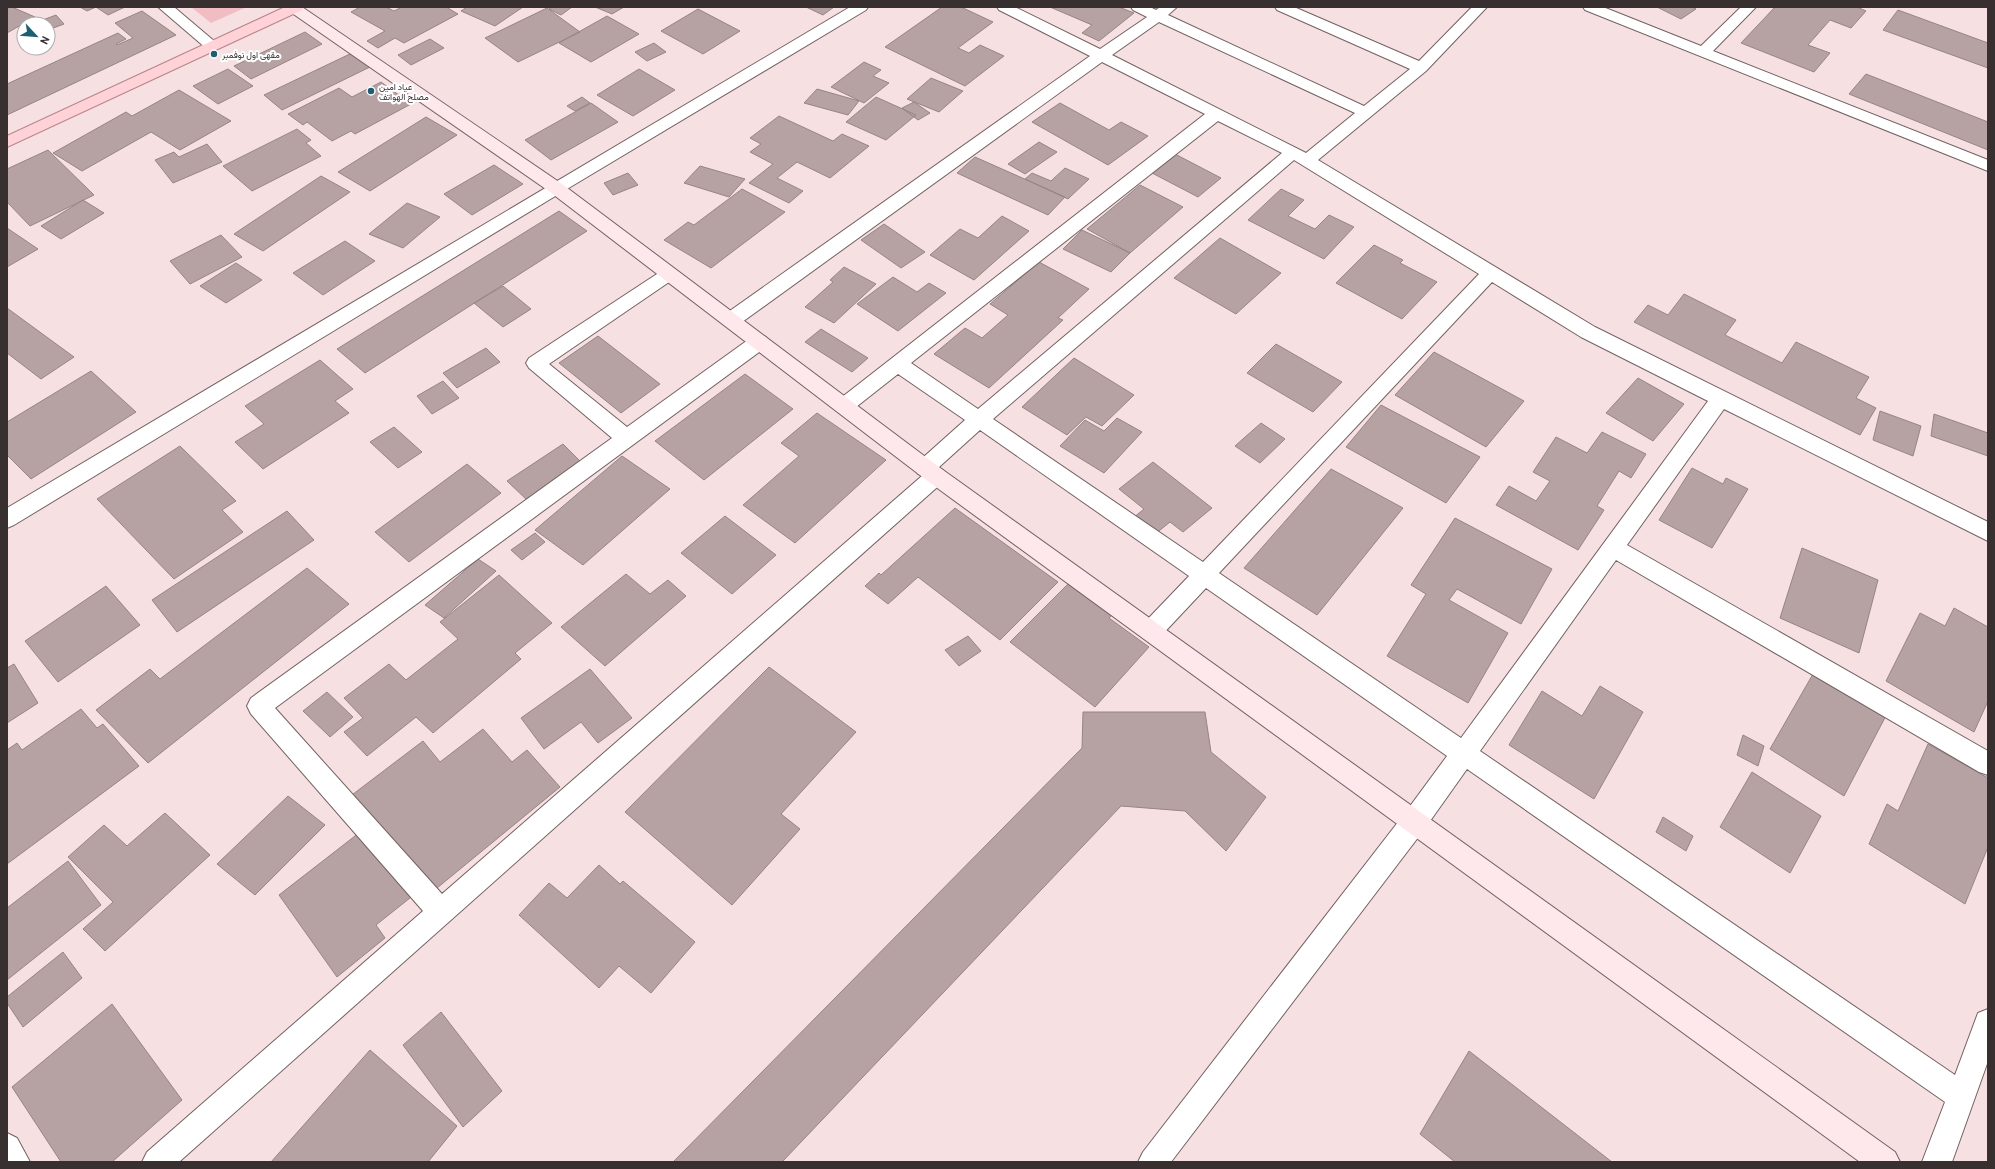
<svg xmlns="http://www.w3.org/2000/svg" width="1995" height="1169" viewBox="0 0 1995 1169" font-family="Barlow,Vazirmatn,sans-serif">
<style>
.green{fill:#f2bdc2}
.building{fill:#b6a2a3;stroke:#978485}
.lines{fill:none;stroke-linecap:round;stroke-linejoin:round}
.street-casing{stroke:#736162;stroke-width:2}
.secondary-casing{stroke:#736162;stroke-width:2}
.primary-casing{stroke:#b9858a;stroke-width:2}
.street{fill:#fff;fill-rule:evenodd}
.secondary{fill:#ffe8eb;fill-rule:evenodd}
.primary{fill:#fed2d6;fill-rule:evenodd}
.poi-dot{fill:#1d5e73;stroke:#fff;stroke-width:1.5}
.labels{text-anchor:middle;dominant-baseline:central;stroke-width:4;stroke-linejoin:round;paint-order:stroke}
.far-poi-label{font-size:9px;fill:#382f30;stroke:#fff;text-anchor:start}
</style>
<rect width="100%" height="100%" fill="#f6e0e2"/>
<path class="green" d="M191,7H247L211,23Z"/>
<path class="building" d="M12,7L35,17L7,33V8Z
M80,7H125L108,15L96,7L87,11Z
M360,7H386L394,11L402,7H446L458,14L404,43L395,38L378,48L367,41L385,31L351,12Z
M467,7H523L495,26L461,11Z
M552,7H572L561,15L549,9Z
M595,7H624L612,14Z
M806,7H834L823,15Z
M942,7H961L993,22L958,48L969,53L980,45L1004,56L965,86L885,47Z
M1050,7H1119L1134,13L1099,41L1082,33L1092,25Z
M1657,7H1692L1696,9L1681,19Z
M1775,7H1857L1866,11L1851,28L1830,20L1808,45L1830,53L1814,72L1741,43Z
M547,8L580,32L518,62L485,38Z
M698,9L740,31L703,54L661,31Z
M1898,10L1988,43V68L1883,30Z
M142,11L176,35L7,115V84L118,33L126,39L116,44L117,45L133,38L115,23Z
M56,15L64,24L48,30V24H32Z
M607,16L639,34L591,62L559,43Z
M305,32L322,44L251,79L234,66Z
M430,39L444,48L411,65L398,55Z
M654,43L666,52L647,61L635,52Z
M354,52L372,66L282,110L264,95Z
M864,62L881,70L873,76L889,83L864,103L831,87Z
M228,69L253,86L218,104L193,86Z
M639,69L675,90L633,116L597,95Z
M1866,74L1988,122V150L1849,94Z
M931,78L963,91L939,112L907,99Z
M381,82L411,104L355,134L351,131L332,141L307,122L303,125L288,114L339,88L352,97Z
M817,89L859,101L848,115L804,103Z
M179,90L231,121L180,150L151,132L82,171L53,153L126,112L132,116Z
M582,97L590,103L575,111L567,106Z
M876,97L916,115L886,140L846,122Z
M914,102L930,113L918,120L902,108Z
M591,103L618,122L551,160L525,140Z
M1060,103L1109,130L1121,122L1148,136L1108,165L1032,122Z
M779,116L833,141L842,134L869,146L830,178L797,162L777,178L803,191L789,203L749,183L773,164L750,152L761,144L750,138Z
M426,117L457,135L370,191L338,172Z
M297,129L311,140L306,143L321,156L252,191L223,166Z
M1039,142L1057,152L1025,174L1008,164Z
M207,144L222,162L173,183L155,160L174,152L179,157Z
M48,150L94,195L30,226L7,202V169Z
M1175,154L1221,178L1198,197L1152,173Z
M975,157L1065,197L1048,215L957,173Z
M494,165L523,184L472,215L444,194Z
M700,166L745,179L729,197L684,183Z
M1065,168L1089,179L1068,199L1025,179L1032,173L1051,181Z
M628,173L638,185L613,195L604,183Z
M321,176L350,192L263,251L234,234Z
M1140,185L1183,207L1130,253L1087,229Z
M742,189L785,212L711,268L664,240L688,222L694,225Z
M1281,189L1304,200L1288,216L1315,229L1329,215L1354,227L1324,259L1248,220Z
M83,200L104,213L61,239L41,226Z
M407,203L440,217L403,248L369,234Z
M559,211L587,231L365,373L337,349Z
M1002,216L1029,231L974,280L930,255L960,229L978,238Z
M884,224L925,252L901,268L861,240Z
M7,228L38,249L7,267Z
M1082,230L1130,253L1111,272L1063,249Z
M221,235L242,257L190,284L170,261Z
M1220,238L1281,273L1236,314L1174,278Z
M345,241L375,261L323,295L293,273Z
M1374,245L1403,260L1400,263L1437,282L1402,319L1336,283Z
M1039,262L1089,289L1058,318L1063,320L989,388L934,354L965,328L982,338L1008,315L990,304Z
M236,263L262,280L226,303L200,286Z
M844,267L876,284L834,323L805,307L833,282L830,280Z
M893,277L917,292L929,283L946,293L898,331L857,304Z
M503,286L531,309L503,327L474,303Z
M1684,294L1736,320L1725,335L1782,363L1796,342L1869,377L1856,398L1876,408L1860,435L1634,322L1648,305L1668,315Z
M7,308L74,357L41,379L7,353Z
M821,329L868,358L852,372L805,342Z
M598,336L660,384L621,413L559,363Z
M1276,344L1342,382L1313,412L1247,373Z
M486,348L500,362L457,388L443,373Z
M1434,352L1524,401L1486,447L1395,395Z
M1074,358L1134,395L1102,426L1086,417L1067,435L1022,407Z
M320,360L353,389L335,401L349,413L263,469L235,442L264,424L245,406Z
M91,371L136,412L31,479L7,455V422Z
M745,374L793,409L704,480L655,441Z
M1638,378L1684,404L1653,441L1606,413Z
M443,381L459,398L432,414L417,396Z
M1381,405L1480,457L1446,503L1346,447Z
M1880,411L1921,426L1913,456L1873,440Z
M817,413L886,460L795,543L743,505L799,456L781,443Z
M1934,414L1988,433V456L1931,436Z
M1117,418L1142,432L1104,473L1060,446L1085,420L1104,431Z
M1261,423L1285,439L1260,463L1235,446Z
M394,427L422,452L398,468L370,442Z
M1602,432L1646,454L1631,478L1619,471L1597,506L1604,510L1578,550L1496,505L1509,486L1536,501L1550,481L1533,472L1556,437L1587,453Z
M563,444L582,463L527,500L507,481Z
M180,446L236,501L222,510L243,532L174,579L97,499Z
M622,456L670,489L583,565L535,530Z
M1153,462L1212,508L1183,532L1170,522L1154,535L1133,518L1144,509L1119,489Z
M467,464L501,493L409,562L375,532Z
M1692,468L1723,484L1726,478L1748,489L1712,548L1659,520Z
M1331,469L1403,508L1317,615L1244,568Z
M955,508L1058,582L1000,640L918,577L888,604L865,586L879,573L881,575Z
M287,511L314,540L177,632L152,600Z
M725,516L776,555L732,594L681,553Z
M1455,518L1552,569L1521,624L1457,589L1449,600L1508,633L1468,703L1387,656L1426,594L1411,585Z
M535,533L545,542L522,560L511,550Z
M1802,548L1878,580L1859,653L1780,618Z
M478,559L496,571L444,618L425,605Z
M307,568L349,604L148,763L96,710L150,669L160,679Z
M626,574L650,594L668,580L686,596L605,666L561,627Z
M499,575L552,623L515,653L521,659L433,733L416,717L367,756L344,732L363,718L344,698L389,664L406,680L458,639L440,622Z
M1075,577L1119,608L1109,618L1149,647L1095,707L1010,642Z
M106,586L140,625L58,682L25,641Z
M1954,608L1988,627V701L1974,732L1886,681L1920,613L1945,626Z
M968,636L981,651L959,666L945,650Z
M14,664L38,703L7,723V668Z
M769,667L856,732L781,814L800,829L732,905L625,812Z
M1817,667L1889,710L1844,796L1770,749Z
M590,669L632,718L598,743L581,722L544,749L521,718Z
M1600,686L1643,712L1594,799L1509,745L1542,691L1582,716Z
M327,692L353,717L330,737L303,711Z
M81,709L97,728L103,724L139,766L7,864V750L17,743L22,750Z
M1083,712H1205L1211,752L1266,797L1226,851L1185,811L1121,806L782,1162H673L1082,748Z
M483,729L512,762L527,750L560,787L420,902L415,894L376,925L385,938L337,977L279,895L364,829L344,801L423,741L440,762Z
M1743,735L1764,746L1758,766L1737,755Z
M1928,744L1988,778V847L1965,904L1869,844L1887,804L1898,811Z
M1752,772L1821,816L1790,873L1720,827Z
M288,796L325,825L255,895L217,864Z
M165,813L210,855L105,951L83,929L113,902L68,857L104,825L127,846Z
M1663,817L1693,836L1686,851L1656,832Z
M68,861L101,905L7,980V908Z
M599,865L620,884L623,881L695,942L651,993L619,966L599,988L519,915L549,883L567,898Z
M63,952L82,978L23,1027L7,1003V997Z
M112,1004L182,1100L112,1162H61L12,1087Z
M441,1012L502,1091L463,1127L403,1045Z
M370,1050L457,1126L428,1162H271Z
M1469,1051L1612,1162H1455L1420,1134Z"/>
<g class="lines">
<defs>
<path id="street" d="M158,7H174L220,46L217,49H207Z
M850,7H868L866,10L562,192L14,525L7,528V508Z
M997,7H1015L1100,49L1147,17L1133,10L1131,7H1150L1156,10L1160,7H1177L1168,15L1364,106L1410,69L1277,10L1275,7H1294L1419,61L1472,7H1487L1426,71L1318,160L1595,327L1988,522V541L1724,409L1627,545L1988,751V775L1979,772L1616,560L1480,751L1955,1075L1978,1013L1988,1009V1061L1952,1162H1922L1945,1102L1467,769L1423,831L1171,1162H1138L1143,1152L1405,813L1447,756L1206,588L1159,638L1151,641L1143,638L1140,631L1143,624L1189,576L980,430L938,468L943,470L946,476L943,482L179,1162H142L147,1152L423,911L251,714L247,706L251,698L612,438L529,368L526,363L529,358L663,270L669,268L675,270L678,274L675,278L549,364L627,427L752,337L759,335L766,337L768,342L766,347L275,708L442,894L923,475L918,474L915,468L918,462L965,420L898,374L851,411L844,414L837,411L834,406L837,401L1205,114L1102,62L738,325L731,327L724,325L722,320L724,315L1090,56L999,10ZM1159,22L1355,113L1306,153L1112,55ZM1218,121L1282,153L978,409L911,363ZM1294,160L1479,274L1203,562L993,419ZM1492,282L1581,337L1708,401L1461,738L1219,573Z
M1583,7H1603L1701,46L1741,7H1756L1713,51L1988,160V171L1585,10Z
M7,1133L17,1138L30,1162H7Z"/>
<path id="secondary" d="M287,7H302L562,184L943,470L1895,1152L1900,1162H1860L929,482L550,192L289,11Z"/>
<path id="primary" d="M285,7H304L302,10L7,147V136Z"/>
</defs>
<use href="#street" class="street-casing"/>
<use href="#secondary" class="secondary-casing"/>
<use href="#primary" class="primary-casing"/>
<use href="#street" class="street"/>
<use href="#secondary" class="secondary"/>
<use href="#primary" class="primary"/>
</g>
<g class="poi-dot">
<circle cx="214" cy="54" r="4"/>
<circle cx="371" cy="91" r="4"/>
</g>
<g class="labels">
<g class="far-poi-label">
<text x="222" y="54">مقهى اول نوفمبر</text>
<text x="379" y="86">عياد امين<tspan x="379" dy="10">مصلح الهواتف</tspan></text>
</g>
</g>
<rect width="1995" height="1169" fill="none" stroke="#382f30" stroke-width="16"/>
<g transform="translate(36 36) rotate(116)"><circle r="19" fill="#ffffff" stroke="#afacac"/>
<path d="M0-3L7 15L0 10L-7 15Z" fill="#1d5e73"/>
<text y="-6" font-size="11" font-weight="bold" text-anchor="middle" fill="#382f30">N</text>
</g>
</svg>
